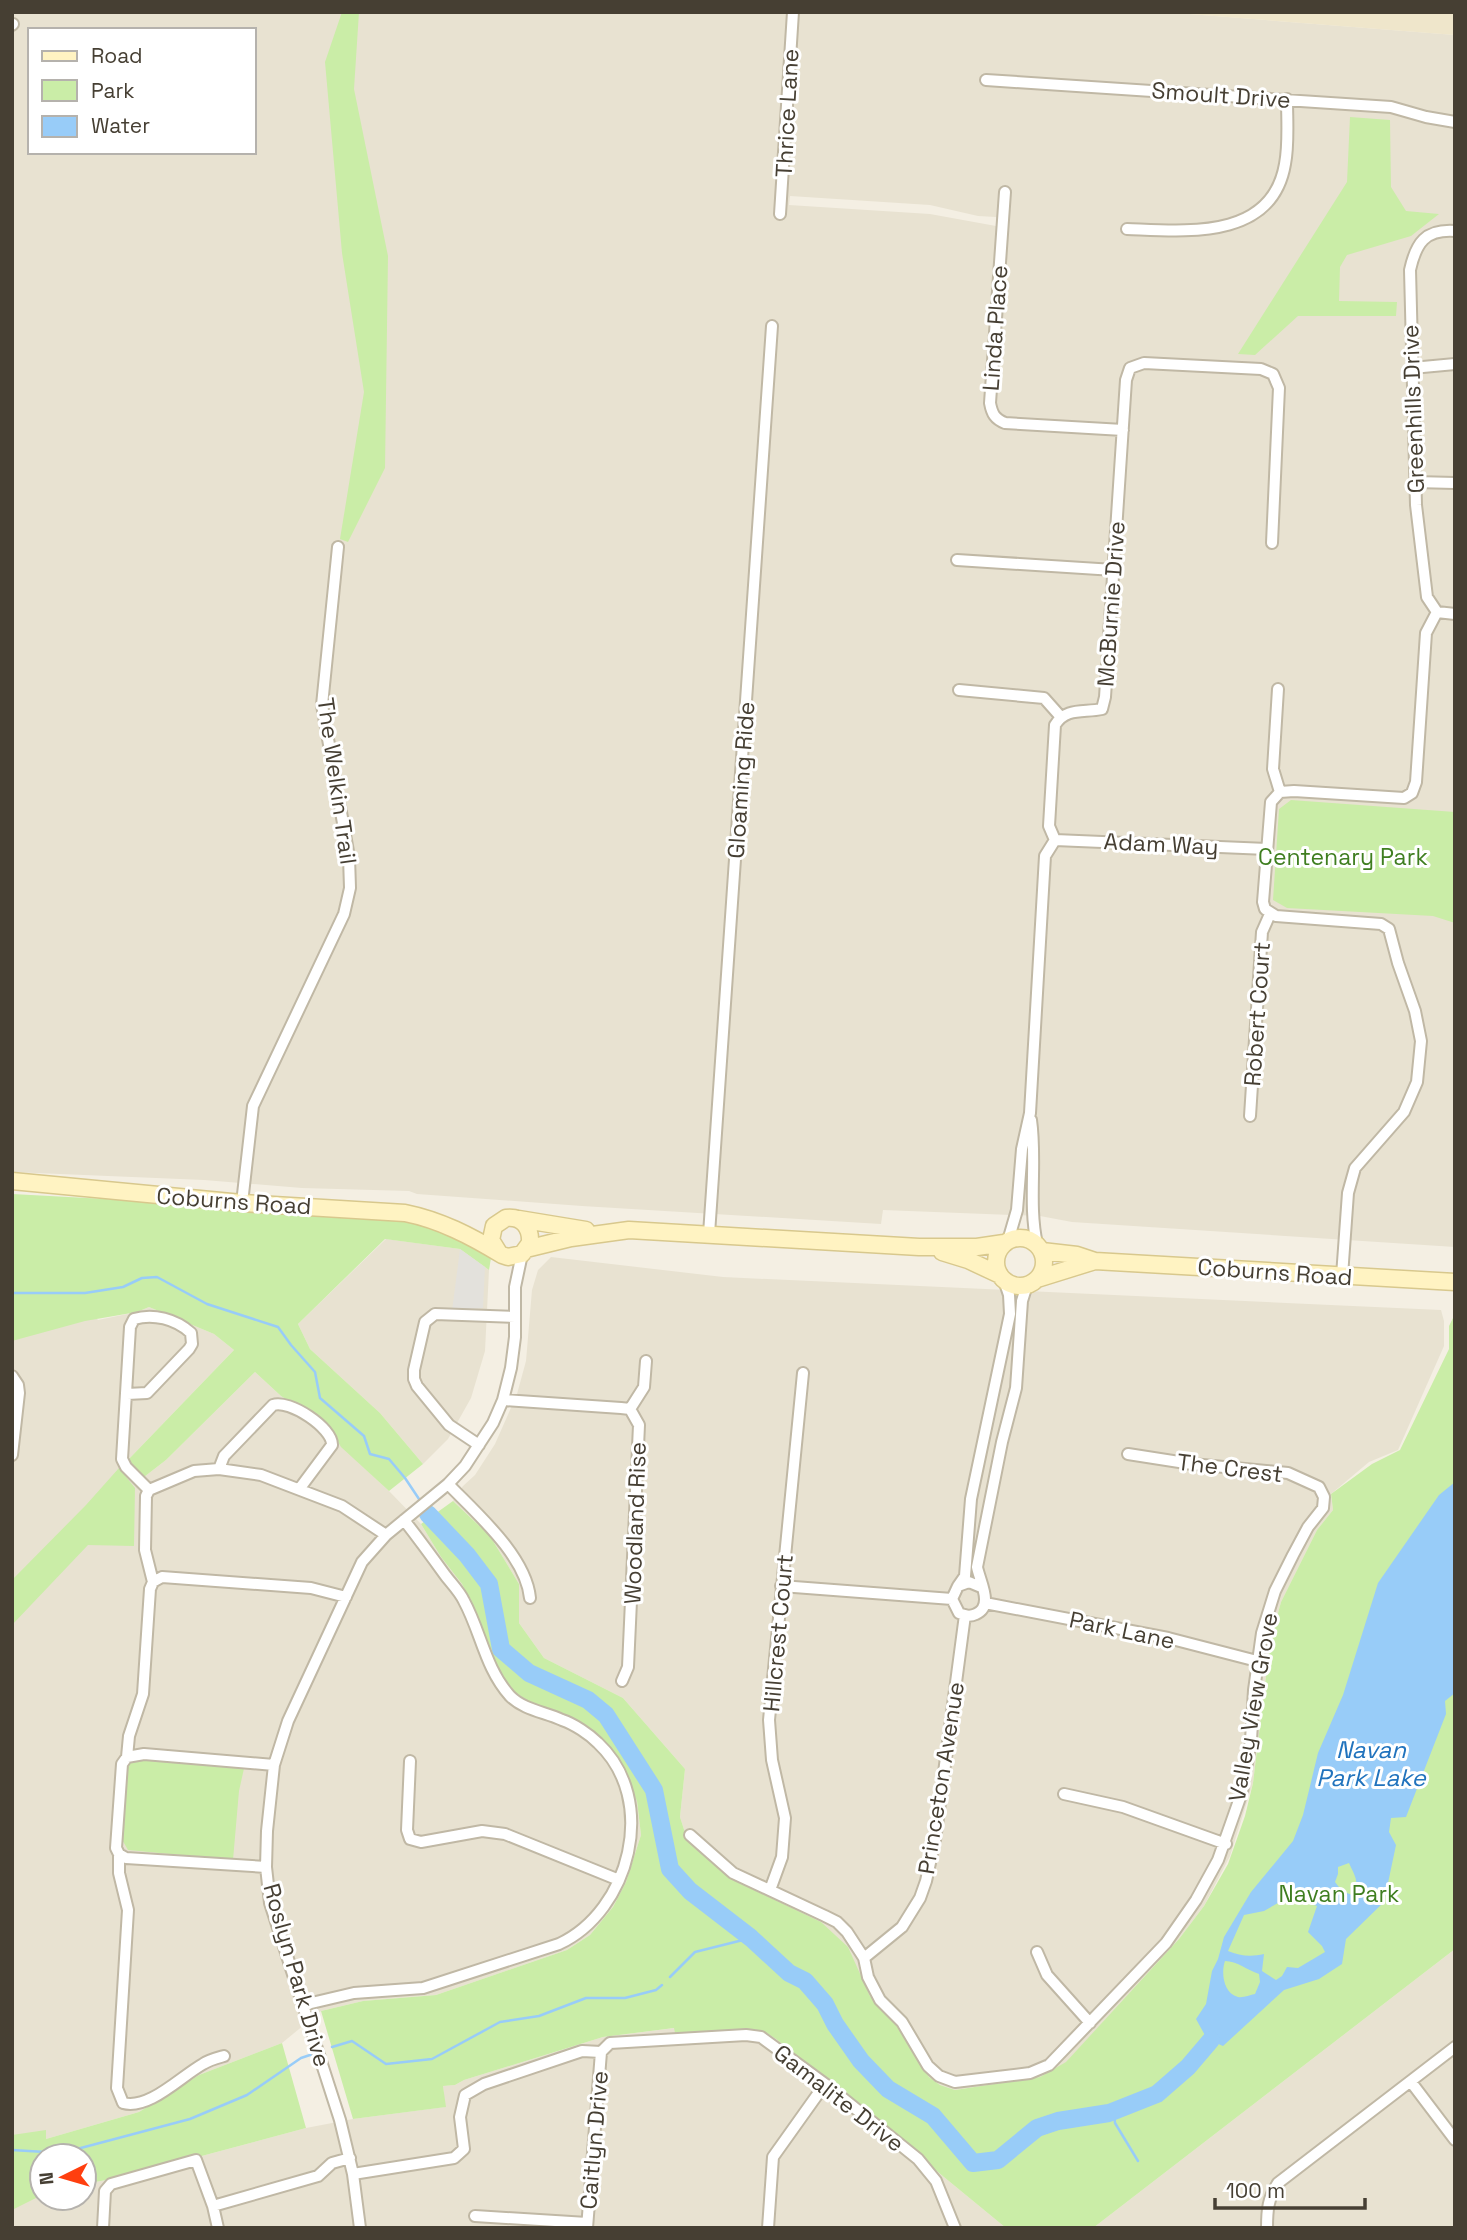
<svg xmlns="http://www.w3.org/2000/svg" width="1467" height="2240" viewBox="0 0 1467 2240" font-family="'Space Grotesk',sans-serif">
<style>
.residential{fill:#e8e2d1;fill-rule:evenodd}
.education{fill:#efe6cb}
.green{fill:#caeda7}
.parking{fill:#e3e1dc}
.water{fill:#98ccf8;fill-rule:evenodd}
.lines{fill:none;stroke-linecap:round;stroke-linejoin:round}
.stream{stroke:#98ccf8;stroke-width:2.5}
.river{stroke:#98ccf8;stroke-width:18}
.street-casing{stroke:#c0b8a5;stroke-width:14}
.secondary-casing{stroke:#d8c88d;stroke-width:19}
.street{stroke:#fff;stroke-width:10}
.secondary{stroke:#fff3c2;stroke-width:16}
.labels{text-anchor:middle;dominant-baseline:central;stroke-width:6;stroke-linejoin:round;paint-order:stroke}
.street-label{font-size:23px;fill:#463f33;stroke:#fff}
.park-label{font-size:23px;fill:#3f7e20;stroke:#fff}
.water-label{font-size:24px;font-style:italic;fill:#2173bd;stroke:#fff}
</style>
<rect width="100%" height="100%" fill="#f4efe3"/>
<path class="residential" d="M12,12H1164L1455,35V1247L1072,1222L1040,1216L883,1210L881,1224L582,1206L417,1194L409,1191L302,1188L204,1180L12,1172ZM30,30H254V152H30ZM790,196L930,205L978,216L996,217V226L930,214L789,205Z
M12,1216L98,1320L137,1312L149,1307L214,1334L234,1350L127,1461L144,1477L166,1460L255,1372L281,1396L330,1428L342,1447L389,1491L421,1524L441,1557L462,1584L479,1619L535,1705L552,1710L581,1725L611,1751L637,1801L641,1835L626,1882L613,1907L590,1935L567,1950L436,1995L363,2001L321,2011L282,2043L199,2075L139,2112L46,2139L42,2156V2198H84V2184L123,2177L306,2128L353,2119L445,2107L443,2086L455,2085L464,2080L603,2037L675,2028V2033L753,2029L765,2032L776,2039L1006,2228H12Z
M386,1239L460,1249L489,1270L485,1351L471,1398L448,1439L423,1464L380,1413L310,1349L298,1324Z
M551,1257L723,1277L1441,1310L1444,1321V1346L1398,1450L1369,1462L1331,1494L1333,1510L1317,1530L1281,1602L1270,1643L1253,1783L1230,1856L1204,1906L1179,1939L1066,2063L1040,2077L955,2090L940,2085L929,2077L870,1996L862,1980L731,1879L687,1839L680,1817L685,1769L623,1698L544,1658L519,1623V1584L490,1536L453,1501L463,1486L475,1475L495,1444L517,1394L526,1361L532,1290L538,1270Z
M1455,1949V2228H1093Z"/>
<path class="education" d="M1164,12H1455V35Z"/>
<path class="green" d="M342,12H359L354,89L388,256L385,468L348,542L340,539L364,392L342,253L325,62Z
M1350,117L1390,120L1391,187L1406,211L1439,214L1411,236L1347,255L1340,267L1339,301L1397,302L1396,316H1298L1255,355L1238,354L1347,182Z
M1291,800L1455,812V923L1433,916L1287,908L1273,900L1279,809Z
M12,1194L409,1215L492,1252L489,1270L460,1249L385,1239L298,1324L310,1349L380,1413L423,1464L389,1491L341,1447L330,1428L281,1396L255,1372L166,1460L144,1477L127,1461L234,1350L214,1334L149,1307L137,1312L85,1321L12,1341Z
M1455,1314V1949L1093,2228H1006L776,2039L765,2032L753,2029L675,2033L674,2028L603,2037L464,2080L455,2085L443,2086L446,2107L353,2119L321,2011L363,2001L436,1995L567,1950L590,1935L613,1907L626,1882L641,1835L637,1801L611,1751L581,1725L552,1710L535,1705L516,1693L497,1671L479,1619L462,1584L441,1557L421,1524L453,1501L490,1536L519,1584V1623L544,1658L623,1698L685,1769L680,1817L687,1839L731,1879L821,1922L848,1947L870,1996L896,2025L929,2077L940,2085L955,2090L1040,2077L1066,2062L1179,1939L1204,1906L1228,1864L1245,1816L1253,1783L1270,1643L1281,1602L1317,1530L1333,1510L1331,1494L1372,1464L1400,1450L1449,1349V1326Z
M119,1468L135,1488L134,1546L88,1545L12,1625V1580L86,1505Z
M135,1758L245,1764L239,1791L233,1860L128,1850L120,1836L125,1768Z
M282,2043L306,2128L123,2177L84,2184V2156H42V2195L12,2210V2135L46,2130V2139L139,2112L199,2075Z"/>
<path class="parking" d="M460,1249L485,1267L483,1308L452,1311Z"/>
<path class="water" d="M1455,1482V1693L1445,1701L1446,1714L1406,1817L1391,1818L1389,1832L1396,1845L1384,1902L1346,1939L1342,1964L1319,1979L1284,1990L1223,2046L1207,2039L1196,2019L1206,2004L1212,1971L1218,1959L1224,1937L1251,1892L1293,1841L1303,1815L1318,1753L1343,1695L1378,1583L1439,1495ZM1349,1863C1354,1875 1361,1882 1352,1895L1342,1891L1335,1882L1338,1874V1867ZM1285,1899H1296L1317,1906L1308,1932L1322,1946L1325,1952L1298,1968L1287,1967L1282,1976L1276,1980L1262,1971L1264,1954C1251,1957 1240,1956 1228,1951L1244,1915L1264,1911ZM1225,1961C1237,1961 1247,1970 1259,1974L1260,1982L1255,1994C1250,1995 1243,1998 1238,1997C1223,1993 1221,1972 1225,1961Z"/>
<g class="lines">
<path class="stream" d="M12,1293H85L123,1287L142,1278L157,1277L207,1304L278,1327L291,1345L315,1372L320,1398L364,1436L370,1454L389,1459L405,1478L421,1502
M424,1508L428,1514
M670,1977L695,1952L751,1938
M332,2047L352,2041L386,2064L432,2059L500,2022L539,2016L586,1998H625L656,1990L662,1985
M1114,2112L1115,2123L1138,2161
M12,2150L62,2153L190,2119L247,2095L301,2058L316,2053"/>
<path class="river" d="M428,1514L467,1555L489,1584L501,1649L529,1673L588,1700L606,1715L654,1790L670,1869L690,1891L751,1938L789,1973L805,1981L825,2004L835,2024L861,2061L888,2089L933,2116L973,2163L998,2160L1037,2128L1058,2121L1109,2113L1157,2094L1188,2067L1211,2040"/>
<defs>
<path id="street" d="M12,25L13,24
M986,80L1391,107L1426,117L1455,122
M1005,192L990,403C992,414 995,419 1005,423L1123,430
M780,214L793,12
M1127,229C1184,231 1272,241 1285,164C1289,144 1287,120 1287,99
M1412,368L1455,364
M1415,482L1455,483
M957,560L1114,570
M1437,612L1427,597L1416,505L1410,270C1416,243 1425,229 1455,231
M1278,689L1273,769L1280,792
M959,690L1044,698L1060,716
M1055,840L1049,826L1055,725C1066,707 1084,713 1102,709L1105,697L1126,380L1130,368L1144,363L1261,369L1273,374L1279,388L1272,543
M1055,840L1267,849
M1250,1116L1262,932L1270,914
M1031,1120C1037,1161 1028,1204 1037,1244
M242,1203L253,1106L344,914L350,888L349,857L322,705L338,547
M709,1234L772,326
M1008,1241L1017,1210L1022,1149L1030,1113L1045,856L1055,840
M1342,1276L1348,1193L1355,1168L1404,1112L1417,1082L1421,1041L1415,1011L1398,963L1389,929L1381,924L1276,916L1265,909L1263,902L1271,802L1280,792L1294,791L1404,798L1412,793L1416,782L1426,633L1437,612L1455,614
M12,1376L18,1385L19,1393L12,1455
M127,1394L147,1393L189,1349L192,1344L191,1333C176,1319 153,1313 134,1319L130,1327L122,1459L126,1467L149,1490L194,1471L219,1469L261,1475L342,1506L386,1535
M503,1400L621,1408L630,1409L639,1425L628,1667L622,1681
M630,1409L644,1387L646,1361
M479,1445L449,1425L417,1386L414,1379V1370L425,1322L435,1314L515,1317
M219,1469L224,1456L273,1405C289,1399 333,1428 332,1445L300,1488
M448,1484C476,1513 526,1556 530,1598
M149,1490L146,1496L145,1550L153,1582
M781,1586L952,1599
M958,1586L965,1576L971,1499L1010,1314L1009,1295L1004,1280
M981,1587L969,1582L958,1586L952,1599L959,1613C965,1616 970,1617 976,1614C994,1606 980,1582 977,1567L1002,1442L1016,1388L1022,1301L1027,1285
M985,1603L1168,1638L1257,1661
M127,1757L129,1736L143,1694L150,1589L153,1582L162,1577L311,1588L346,1597
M410,1761L407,1830L410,1839L421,1842L482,1831L505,1834L619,1880
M1064,1794L1123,1807L1226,1844
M690,1835L733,1873L825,1916L837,1922L847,1932L864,1958L868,1977L880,2000L902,2022L928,2066L939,2076L955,2082L1030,2073L1049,2065L1166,1943L1196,1900L1218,1860L1242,1792L1251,1740L1254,1690L1262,1633L1275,1591L1293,1555L1308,1527L1323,1508L1324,1497L1319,1487L1288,1473L1192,1464L1128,1454
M119,1854V1873L128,1910L117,2088L123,2103C149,2110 180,2077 203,2064C209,2060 217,2058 224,2056
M266,1867L126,1858L119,1854L116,1848L122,1764L127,1757L144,1754L274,1765
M770,1890L782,1857L785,1818L772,1760L769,1720L803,1373
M1037,1952L1047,1975L1090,2023
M864,1958L902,1927L920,1898L926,1881L935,1840L965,1615
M303,2005L354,1993L423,1988L559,1944C630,1911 659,1800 598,1743C589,1734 574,1724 562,1720C545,1712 524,1710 510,1696C485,1668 481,1632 464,1601C460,1592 451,1583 445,1575C432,1557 418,1538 404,1520
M601,2052L610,2043L746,2035L761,2037L825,2084L918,2159L936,2181L955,2228
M1411,2082L1455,2140
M353,2174L454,2158L464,2149L460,2117L465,2095L484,2084L582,2051L601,2052
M213,2206L318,2176L332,2163L350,2158
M475,2216L587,2223
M103,2228L105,2191L111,2184L196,2160L213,2206L218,2228
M360,2228L353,2174L340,2120L270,1903L266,1867L267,1831L274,1765L288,1721L362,1562L386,1535L448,1484L465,1466L493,1423L503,1400L511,1368L515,1337V1287L522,1254
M587,2228L601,2052
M768,2228L773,2157L825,2084
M1267,2228C1267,2210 1268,2198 1278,2183L1455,2047"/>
<path id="secondary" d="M12,1181L242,1203L405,1213C440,1220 471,1236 502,1255L508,1257L522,1254L530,1243C531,1227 522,1216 506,1218L494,1226L491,1240L499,1253
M519,1219L586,1230
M996 1262a24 24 0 1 1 48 0a24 24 0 1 1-48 0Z
M526,1249L571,1238L629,1230L919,1247H977L1004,1243
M1042,1251L1077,1255L1095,1261L1455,1282
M942,1252L968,1260L1000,1275
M1037,1279L1095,1261"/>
</defs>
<use href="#street" class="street-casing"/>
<use href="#secondary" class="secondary-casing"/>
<use href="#street" class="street"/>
<use href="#secondary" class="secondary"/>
</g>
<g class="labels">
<g class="street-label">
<text transform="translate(1221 95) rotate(4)">Smoult Drive</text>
<text transform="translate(787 113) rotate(-87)">Thrice Lane</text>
<text transform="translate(995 328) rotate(-86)">Linda Place</text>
<text transform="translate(1413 409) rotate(-92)">Greenhills Drive</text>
<text transform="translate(1111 604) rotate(-86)">McBurnie Drive</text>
<text transform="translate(741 780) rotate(-86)">Gloaming Ride</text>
<text transform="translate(337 781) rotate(82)">The Welkin Trail</text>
<text transform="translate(1161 844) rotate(3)">Adam Way</text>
<text transform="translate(1257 1014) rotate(-86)">Robert Court</text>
<text transform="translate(234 1201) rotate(4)">Coburns Road</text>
<text transform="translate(1275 1272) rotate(4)">Coburns Road</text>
<text transform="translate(1230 1468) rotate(7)">The Crest</text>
<text transform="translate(635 1523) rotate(-88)">Woodland Rise</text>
<text transform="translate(1122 1630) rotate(12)">Park Lane</text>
<text transform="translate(778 1633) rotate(-85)">Hillcrest Court</text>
<text transform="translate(1253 1707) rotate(-80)">Valley View Grove</text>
<text transform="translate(941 1778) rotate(-81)">Princeton Avenue</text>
<text transform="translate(297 1975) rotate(74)">Roslyn Park Drive</text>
<text transform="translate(839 2098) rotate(38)">Gamalite Drive</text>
<text transform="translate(594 2140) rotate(-85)">Caitlyn Drive</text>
</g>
<g class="park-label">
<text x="1343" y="857">Centenary Park</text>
<text x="1339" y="1894">Navan Park</text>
</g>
<g class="water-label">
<text x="1371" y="1749">Navan<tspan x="1371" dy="28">Park Lake</tspan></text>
</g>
</g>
<rect width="1467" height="2240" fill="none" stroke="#463f33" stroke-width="28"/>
<rect x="28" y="28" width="228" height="126" fill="#ffffff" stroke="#b5b2ad" stroke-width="2"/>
<rect x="42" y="51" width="35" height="10" fill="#fff3c2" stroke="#b5b2ad" stroke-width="2"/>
<text x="91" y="63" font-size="21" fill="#463f33">Road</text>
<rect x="42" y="80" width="35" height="21" fill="#caeda7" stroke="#b5b2ad" stroke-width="2"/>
<text x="91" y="98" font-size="21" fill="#463f33">Park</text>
<rect x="42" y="116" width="35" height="21" fill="#98ccf8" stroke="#b5b2ad" stroke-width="2"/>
<text x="91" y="133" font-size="21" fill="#463f33">Water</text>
<g transform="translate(63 2177) rotate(265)"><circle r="33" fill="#ffffff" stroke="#b5b2ad" stroke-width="2"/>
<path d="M0-5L12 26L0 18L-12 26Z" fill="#ff3f0f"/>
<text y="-10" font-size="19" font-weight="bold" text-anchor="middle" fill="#463f33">N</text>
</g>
<path d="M1215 2198v10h150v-10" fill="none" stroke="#463f33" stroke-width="3.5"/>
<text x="1226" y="2198" font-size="21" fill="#463f33" stroke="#ffffff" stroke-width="5" paint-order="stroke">100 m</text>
</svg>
